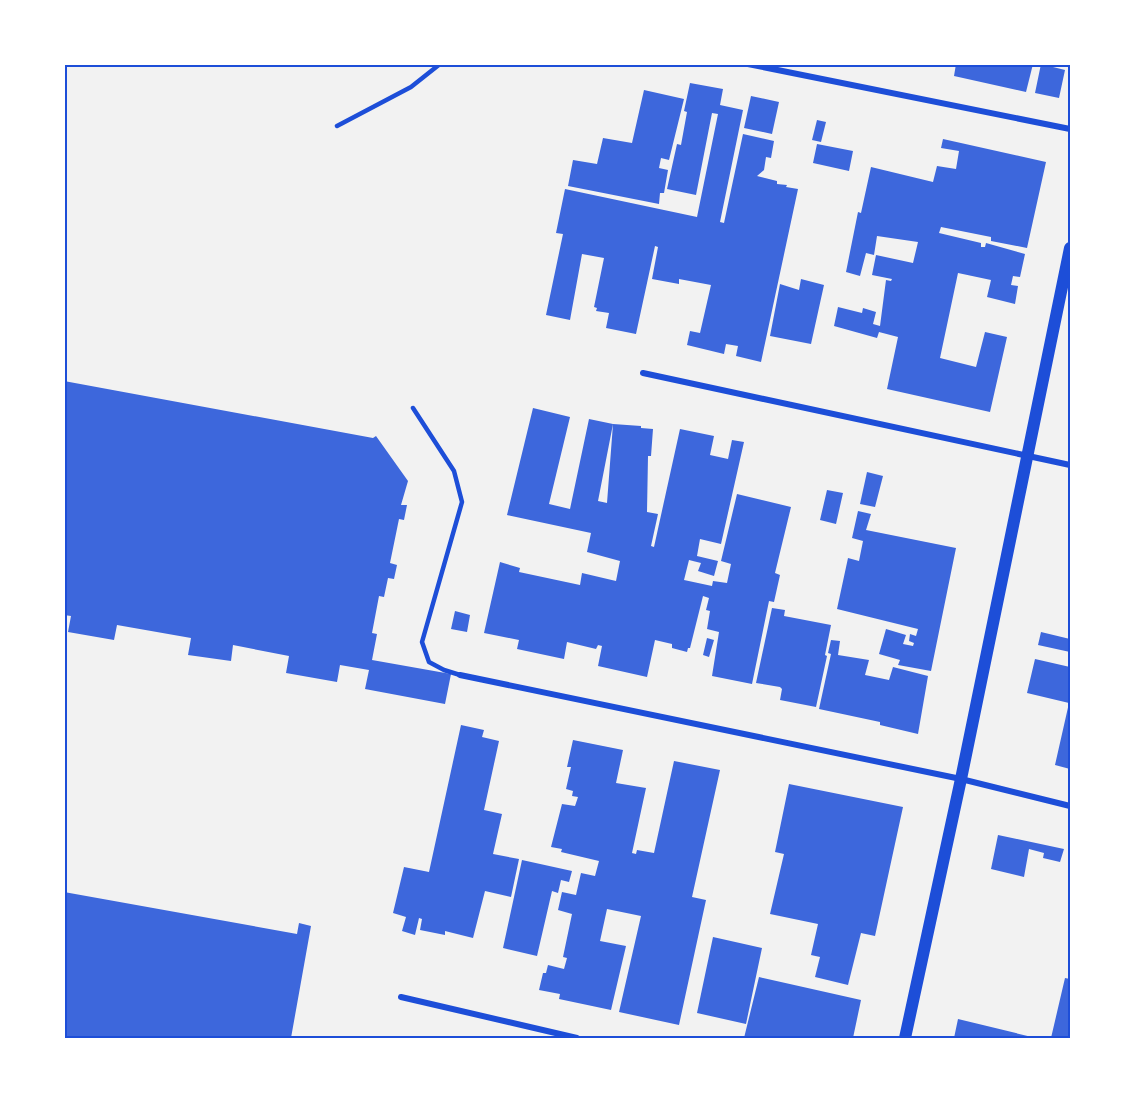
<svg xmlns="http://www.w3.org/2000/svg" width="1135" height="1103" viewBox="0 0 1135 1103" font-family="Manrope,sans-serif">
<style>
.building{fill:#3d67dc}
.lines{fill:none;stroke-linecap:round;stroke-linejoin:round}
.service{stroke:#1d4ed8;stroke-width:4.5}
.minor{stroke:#1d4ed8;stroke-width:6}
.secondary{stroke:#1d4ed8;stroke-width:12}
.neatline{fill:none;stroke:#1d4ed8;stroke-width:2}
</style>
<rect width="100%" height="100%" fill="#f2f2f2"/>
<path class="building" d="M956,64H1033L1026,92L954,76Z
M1041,64L1065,70L1059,98L1035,93Z
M690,83L723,89L720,105L743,110L720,222L724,223L743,134L774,141L771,158L766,157L764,170L757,176L777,181V184L787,185L786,187L798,189L761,362L736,356L738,346L726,344L724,354L687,345L690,331L700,333L711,285L679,279V284L652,279L658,247L655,246L636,334L606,328L609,313L596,311L597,308L594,307L604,258L582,254L570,320L546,315L563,234L556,233L565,189L697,217L718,114L712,113L696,195L667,189L677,144L681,145L687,112L684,111Z
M644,90L684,99L669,160L661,158L659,168L668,170L664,193H660L659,204L568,186L573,160L597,164L603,138L632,143Z
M751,96L779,102L772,134L744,128Z
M817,120L826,122L821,142L812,140Z
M943,139L1046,162L1027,248L991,241V237L941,227L939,233L981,243V247H985L986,243L1025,254L1020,277L1013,276L1011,285L1018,286L1015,304L987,297L991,280L958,273L940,358L976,367L985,332L1007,337L990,412L887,389L898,337L879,332L877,338L834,326L838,307L862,313L863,308L876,312L873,324L880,326L886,280L891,281L892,279L872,275L876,255L913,263L918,242L877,236L874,255L866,253L860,276L846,272L858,212L861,213L871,167L933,182L937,166L956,169L959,151L941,148Z
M817,144L853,151L849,171L813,163Z
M801,279L824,285L811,344L770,336L780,284L799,290Z
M64,381L373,438L376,436L408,481L401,505H407L404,520L399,519L390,563L397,565L394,579L388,578L384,597L379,596L372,633L377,634L372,660L451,674L445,704L365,689L369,670L340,665L337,682L286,673L289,656L233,645L231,661L188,655L191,638L117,625L114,640L68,632L71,616L64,615Z
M533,408L570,417L549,504L570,509L589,419L613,424L598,501L607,503L613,424L641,426V428L653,429L651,456H648L647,512L658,514L651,546L654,547L680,429L714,436L710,455L728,459L732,440L744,442L721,544L700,539L697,556L718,561L714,576L698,571L701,563L689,560L684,580L712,586L713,581L727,583L731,564L721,561L737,494L791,507L775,573L780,575L774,602L769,601L752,684L712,676L719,632L707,629L710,611L706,610L709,598L703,596L690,648H688L687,652L672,648V644L655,640L647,677L598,666L602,646L598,645L596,649L567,642L564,659L517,649L519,640L484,633L500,562L520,568L519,572L580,585L582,573L616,581L620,561L587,552L591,533L507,515Z
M867,472L883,476L875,507L860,504Z
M827,490L843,493L836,524L820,520Z
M858,511L871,514L866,530L956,548L931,671L898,665L900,660L879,654L886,629L906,635L903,644L913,646L914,643L909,641L910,634L916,636L918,629L837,609L848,558L859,561L863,541L852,538Z
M772,608L785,610L784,616L831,625L825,655L827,656L816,707L780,700L782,689L780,687L756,683Z
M455,611L470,615L467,632L451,629Z
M1041,632L1070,639V652L1038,645Z
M707,638L714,640L709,657L703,655Z
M831,640L840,641L838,655L869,660L865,675L889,680L893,667L928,676L918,734L880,725V722L819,709L831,654L828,653Z
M1035,659L1070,667V769L1055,765L1069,703L1027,693Z
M461,725L484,730L482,737L499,741L484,810L502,814L493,854L519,859L511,897L485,891L473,938L445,931V935L420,930L422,919L419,918L415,935L402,931L406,917L393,913L404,867L429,872Z
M573,740L623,750L616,783L646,788L632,853L636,854L637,850L654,853L674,761L720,770L692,897L706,900L679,1025L619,1012L641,916L607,909L600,941L626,946L611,1010L559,999L560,994L539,990L543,973H546L548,965L564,969L567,958L563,957L572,914L558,910L562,892L576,895L581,873L595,876L599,861L561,852L562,849L551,847L562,804L575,806L578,797L572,796L573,791L566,789L571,767H567Z
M789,784L903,807L875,936L861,933L848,985L815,977L820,957L811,955L818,924L770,914L784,854L775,852Z
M998,835L1064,849L1060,862L1043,858L1044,853L1029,849L1024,877L991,869Z
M522,860L572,871L569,882L561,880L558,893L552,891L537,956L503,948Z
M64,892L297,934L299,923L311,926L291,1038H64Z
M713,937L762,948L746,1024L697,1013Z
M759,977L861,1000L853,1038H744Z
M1065,978L1070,979V1038H1051Z
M958,1019L1036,1038H954Z"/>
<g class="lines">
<path class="service" d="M337,126L411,87L440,64
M413,408L454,471L462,502L422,642L429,662L444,670L460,675"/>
<path class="minor" d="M748,64L1070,129
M643,373L1070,465
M460,675L961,779L1070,806
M401,997L577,1038"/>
<path class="secondary" d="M905,1038L961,779L1070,248"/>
</g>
<rect width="1135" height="1103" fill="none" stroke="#ffffff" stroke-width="132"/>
<rect x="66" y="66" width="1003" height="971" class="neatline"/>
</svg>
